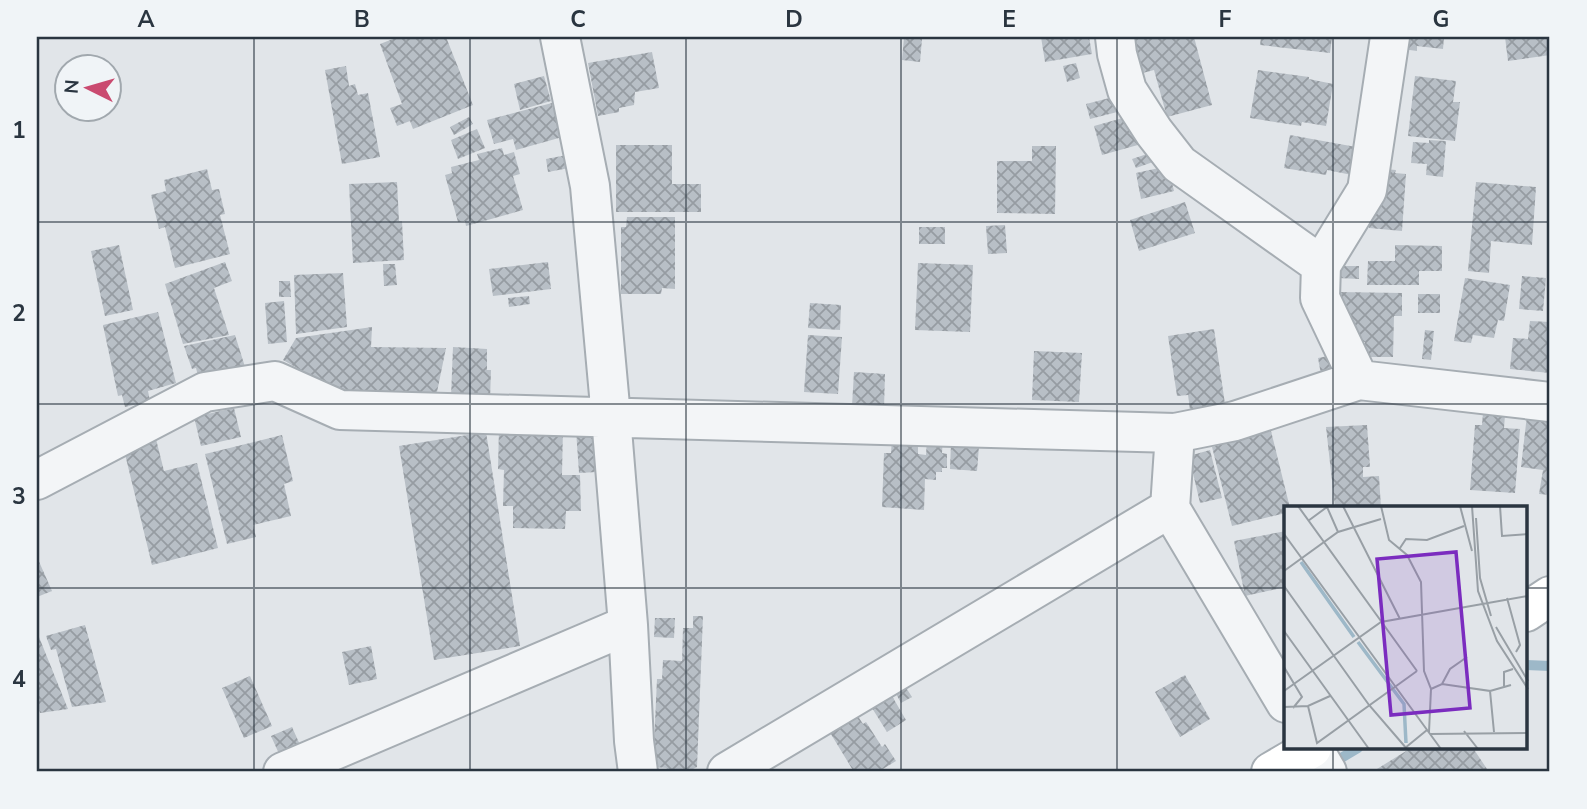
<svg xmlns="http://www.w3.org/2000/svg" width="1587" height="809" viewBox="0 0 1587 809" font-family="'Nunito Sans',sans-serif">
<style>
.lines{fill:none;stroke-linecap:round;stroke-linejoin:round}
.stream{stroke:#9db8c8;stroke-width:10}
.building{fill:url(#building-cross-hatch)}
.street-casing{stroke:#a6adb3;stroke-width:42}
.secondary-casing{stroke:#a6adb3;stroke-width:42}
.street{stroke:#f3f5f7;stroke-width:38}
.secondary{stroke:#fff;stroke-width:38}
.grid{fill:none;stroke:#2a3540;stroke-width:2;stroke-opacity:0.55}
.inset-river{fill:none;stroke:#9db8c8;stroke-width:3.5}
.inset-road{fill:none;stroke:#989fa5;stroke-width:2}
.view{fill:#7b2cbf;fill-opacity:0.15;stroke:#7b2cbf;stroke-width:3.5}
.inset-edge{fill:none;stroke:#2a3540;stroke-width:3.5}
.neatline{fill:none;stroke:#2a3540;stroke-width:2.5}
.grid-label{font-size:23px;text-anchor:middle;font-weight:bold;fill:#2a3540}
</style>
<defs>
<pattern id="building-cross-hatch" width="8" height="8" patternUnits="userSpaceOnUse" patternTransform="scale(1.75)"><rect width="8" height="8" fill="#b8bfc6"/><path d="M0 0l8 8M0 8l8-8" fill="none" stroke="#969ca2"/></pattern>
</defs>
<rect width="100%" height="100%" fill="#e1e5e9"/>
<g class="lines">
<path class="stream" d="M1526,665L1550,666
M1331,764L1358,748"/>
</g>
<path class="building" d="M398,37H446L473,105L413,129L410,121L397,126L390,108L402,104L380,44Z
M904,37L922,39L920,62L902,60Z
M1041,37H1089L1092,54L1045,62Z
M1129,37H1194L1212,105L1167,117L1154,70L1139,74Z
M1261,37H1332L1330,53L1260,45Z
M1396,37H1444L1443,49L1417,46V51L1395,48Z
M1505,37H1550V55L1508,61Z
M652,52L659,88L635,92L634,105L619,108V112L598,116L588,63Z
M1076,63L1080,78L1067,82L1063,66Z
M346,66L349,86L355,84L358,95L368,93L380,157L342,164L325,70Z
M1258,70L1309,77V79L1333,84L1326,126L1302,122L1301,126L1250,118Z
M544,76L551,101L520,110L514,84Z
M1415,76L1456,81L1453,102H1460L1455,141L1408,136Z
M1121,95L1125,110L1090,119L1086,104Z
M552,103L553,108L558,107L566,136L516,150L513,139L494,144L487,120Z
M1137,114L1145,143L1102,155L1094,126Z
M469,117L473,124L454,135L450,127Z
M477,129L485,148L458,159L451,140Z
M1290,135L1367,149L1362,177L1327,170L1326,175L1284,168Z
M1429,140L1446,141L1443,177L1426,175L1427,164L1411,163L1413,142L1429,143Z
M616,145H672V184H701V212H616Z
M1032,146H1056L1055,214L997,213V161H1032Z
M502,148L504,155L514,152L520,174L513,176L523,210L466,226L465,221L458,222L445,175L452,173L451,167L479,160L477,154Z
M1150,153L1153,162L1136,168L1132,159Z
M567,155L569,168L548,172L546,159Z
M1168,166L1174,191L1141,199L1136,173Z
M1374,168L1396,170L1395,173L1406,174L1402,231L1369,228Z
M207,169L212,190L219,189L225,214L220,215L230,254L175,268L165,227L159,229L151,195L166,191L164,180Z
M397,182L399,221H402L404,260L353,263L349,184Z
M1476,182L1536,187L1532,245L1491,241L1489,273L1468,271Z
M1185,202L1195,233L1139,251L1130,220Z
M627,217H675V289L662,288L661,294H621V227H626Z
M1005,225L1007,253L988,254L986,226Z
M919,227H945V244H919Z
M119,245L133,310L105,316L91,251Z
M1395,245L1442,246V271H1419V285H1367L1368,261H1395Z
M225,262L232,281L214,288L229,335L183,344L165,284Z
M548,262L551,289L493,296L489,269Z
M918,263L973,265L970,332L915,330Z
M383,264H395L397,285L384,286Z
M1339,266H1359V279L1338,278Z
M343,273L347,327L296,334L294,275Z
M1522,276L1546,278L1543,311L1519,309Z
M1465,278L1510,285L1504,321L1498,320L1494,338L1473,335L1471,343L1454,341Z
M279,281H290L291,297H279Z
M1338,292L1402,293V316H1394L1393,357H1364L1365,342H1352Z
M1418,294H1440V313H1418Z
M529,296L530,304L509,307L508,298Z
M284,301L287,342L268,344L265,303Z
M810,303L841,305L840,330L808,328Z
M158,312L176,383L148,391L150,401L125,407L122,395L118,396L103,325Z
M1530,321L1550,322V373L1510,369L1513,338L1528,339Z
M372,327L371,347L446,348L436,397L346,396L283,360L296,338Z
M1214,329L1225,404L1190,410L1188,395L1177,396L1168,336Z
M1425,330L1434,331L1431,360L1422,359Z
M235,335L246,370L199,380L196,368L192,369L184,346Z
M808,335L842,337L838,394L804,392Z
M453,347L487,349V370H491L490,400L451,397Z
M1034,351L1082,353L1079,402L1032,400Z
M1344,353L1347,375L1322,380L1318,358Z
M854,372L885,374L884,408L852,406Z
M234,408L241,437L201,446L194,417Z
M1483,413L1505,415L1504,428L1520,429L1515,493L1470,490L1475,425H1482Z
M1527,415L1550,418V495L1539,494L1543,470L1521,467Z
M1367,425L1370,467H1363V477L1379,476L1381,508H1335L1326,427Z
M499,427H563L562,475H580L581,511H566L565,529L513,528V506H503L504,470L498,469Z
M595,429L597,472L579,473L576,430Z
M1271,431L1290,508H1286V513L1232,526L1212,447Z
M486,432L520,646L434,660L399,446Z
M282,435L293,481L284,484L291,516L253,525L256,537L227,544L205,454Z
M892,438L918,439V454L926,455L927,438H943L942,453L947,454V468H942V472H936V480L925,479L924,510L882,507L884,453H891Z
M156,439L164,471L197,463L218,548L152,565L123,446Z
M951,444L979,446L977,471L950,469Z
M1210,450L1222,498L1200,503L1189,456Z
M1286,531V587L1245,596L1234,541Z
M37,557L52,591L37,597Z
M693,616H703L697,767L687,772H664L667,768L653,767L657,679H662L663,660L682,661L683,628H693Z
M655,618H675L674,638L654,637Z
M85,625L106,702L72,707L56,649L51,650L46,636Z
M37,632L68,709L40,713L39,709L37,710Z
M371,646L377,679L349,685L342,652Z
M1185,675L1210,719L1180,737L1155,692Z
M250,676L272,726L244,738L222,688Z
M905,686L912,697L901,703L895,692Z
M892,696L906,720L887,732L872,708Z
M854,710L863,724L866,722L882,747L885,744L896,761L878,772H854L826,726Z
M292,727L301,747L280,756L271,736Z
M1411,748H1473L1489,772H1372Z"/>
<g class="lines">
<defs>
<path id="street" d="M560,37L590,186L611,417L628,625L634,741L638,772
M1115,37L1117,54L1127,90L1154,132L1179,164L1321,265
M1359,380L1320,298L1321,265L1367,190L1390,37
M1175,433L1170,508L1286,703
M37,480L205,392L275,381L340,410L1175,433L1235,421L1359,380L1550,402
M1313,748L1327,772
M283,772L628,625
M727,772L1170,508"/>
<path id="secondary" d="M1526,612L1550,596
M1271,772L1312,748"/>
</defs>
<use href="#street" class="street-casing"/>
<use href="#secondary" class="secondary-casing"/>
<use href="#street" class="street"/>
<use href="#secondary" class="secondary"/>
</g>
<path class="grid" d="M254,37V772M470,37V772M686,37V772M901,37V772M1117,37V772M1333,37V508M37,222H1550M37,404H1550M37,588H1286M1526,588H1550M1333,748V772"/>
<g transform="translate(1284 506)">
<rect width="243" height="243" fill="#e1e5e9"/>
<path class="inset-river" d="M17,56L70,131M74,136L120,198L122,237"/>
<path class="inset-road" d="M14,0L133,165M59,0L116,113M97,0L105,34L123,49L137,76L140,165L147,183L145,226M176,0L188,45M188,0L194,85L213,135L244,183M216,0L218,30L244,28M192,12L196,72L207,110M24,15L43,1L54,26M0,28L157,243M116,42L122,33L143,34L180,20M0,65L54,26L97,13M0,80L85,199L123,243M223,92L236,139L232,146M212,121L244,175M0,125L85,243M0,161L18,191L9,202M158,178L166,163L183,151M220,180V166L229,163M147,183L158,178L206,185L210,226M0,185L97,116L244,90M206,185L227,179M24,200L33,237L133,165M0,201L24,200L46,190M180,225L194,243M146,228L244,227M121,242L143,224"/>
<path class="view" d="M172,46L186,202L107,209L93,53Z"/>
<rect width="243" height="243" class="inset-edge"/>
</g>
<rect width="1587" height="809" fill="none" stroke="#f0f4f7" stroke-width="77"/>
<g transform="translate(88 88) rotate(275)"><circle r="33" fill="#f0f4f7" stroke="#a1a8ae" stroke-width="2"/>
<path d="M0-5L12 26L0 18L-12 26Z" fill="#ca4a70"/>
<text y="-10" font-size="19" font-weight="bold" text-anchor="middle" fill="#2a3540">N</text>
</g>
<rect x="38" y="38" width="1510" height="732" class="neatline"/>
<g class="grid-label">
<text x="146" y="27">A</text>
<text x="362" y="27">B</text>
<text x="578" y="27">C</text>
<text x="794" y="27">D</text>
<text x="1009" y="27">E</text>
<text x="1225" y="27">F</text>
<text x="1441" y="27">G</text>
<text x="19" y="138">1</text>
<text x="19" y="321">2</text>
<text x="19" y="504">3</text>
<text x="19" y="687">4</text>
</g>
</svg>
